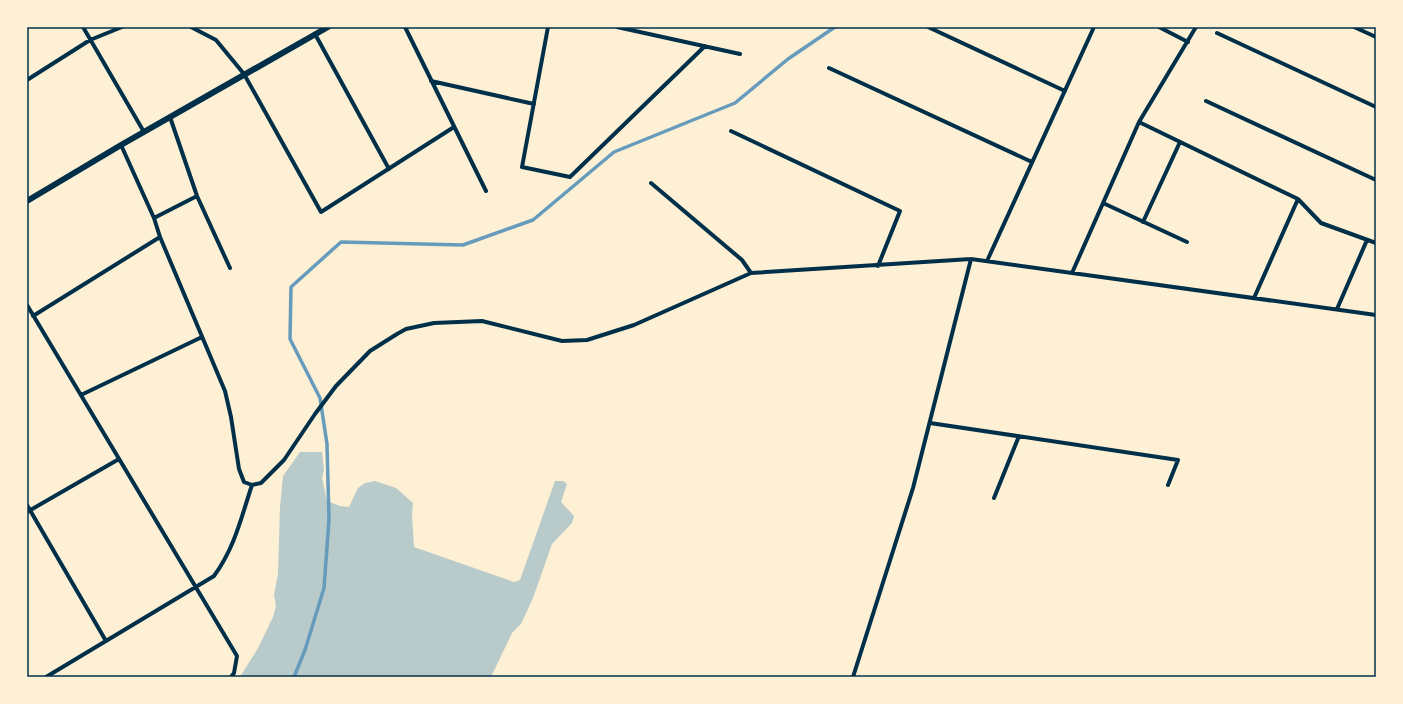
<svg xmlns="http://www.w3.org/2000/svg" width="1403" height="704" viewBox="0 0 1403 704" font-family="'Sofia Sans Condensed',sans-serif">
<style>
.green{fill:#b9caca}
.lines{fill:none;stroke-linecap:round;stroke-linejoin:round}
.stream{stroke:#669bbc;stroke-width:3.5}
.minor{stroke:#003049;stroke-width:4}
.tertiary{stroke:#003049;stroke-width:6}
.neatline{fill:none;stroke:#003049;stroke-width:1.5}
</style>
<rect width="100%" height="100%" fill="#fdf0d5"/>
<path class="green" d="M300,452H322L324,470L322,478L327,501L340,506L349,507L358,488L365,483L375,481L396,488L413,503L412,514L414,547L514,582L520,580L555,481H563L567,484L561,502L574,516L572,523L552,544L533,598L521,624L512,633L491,677H240L258,648L273,617L276,606L274,595L278,574L280,507L283,476Z"/>
<g class="lines">
<path class="stream" d="M294,677L305,650L324,588L329,519L327,444L320,398L290,339L291,287L341,242L463,245L533,220L614,152L735,103L788,59L835,27"/>
<path class="minor" d="M83,27L144,132
M191,27L216,40L244,74L321,212L454,127
M405,27L486,191
M548,27L522,167L570,177L705,46
M617,27L740,54
M928,27L1065,91
M1159,27L1188,42
M1354,27L1376,37
M1217,33L1376,107
M315,34L389,169
M829,68L1032,162
M27,80L90,40L122,27
M431,81L534,104
M1206,101L1376,180
M170,117L197,196L230,268
M1139,122L1298,199L1321,223L1376,243
M731,131L900,211L878,266
M121,145L154,218L160,237L225,391L231,417L239,469L244,482L252,485L261,483L284,460L315,414L336,386L370,351L397,334L406,329L434,323L482,321L562,341L587,340L634,325L751,273L971,259L1376,315
M651,183L742,260L751,273
M1103,203L1187,242
M154,218L197,196
M1143,222L1180,142
M987,261L1094,27
M1072,273L1139,122L1196,27
M1254,298L1298,199
M27,305L237,656L234,673L231,677
M1337,309L1367,240
M33,316L160,237
M81,395L202,337
M930,423L1178,460L1168,485
M994,498L1019,436
M27,505L106,641
M27,512L119,459
M46,677L214,576C235,547 241,518 252,485
M853,677L913,488L971,259"/>
<path class="tertiary" d="M27,201L121,145L328,27"/>
</g>
<rect width="1403" height="704" fill="none" stroke="#fdf0d5" stroke-width="56"/>
<rect x="28" y="28" width="1347" height="648" class="neatline"/>
</svg>
